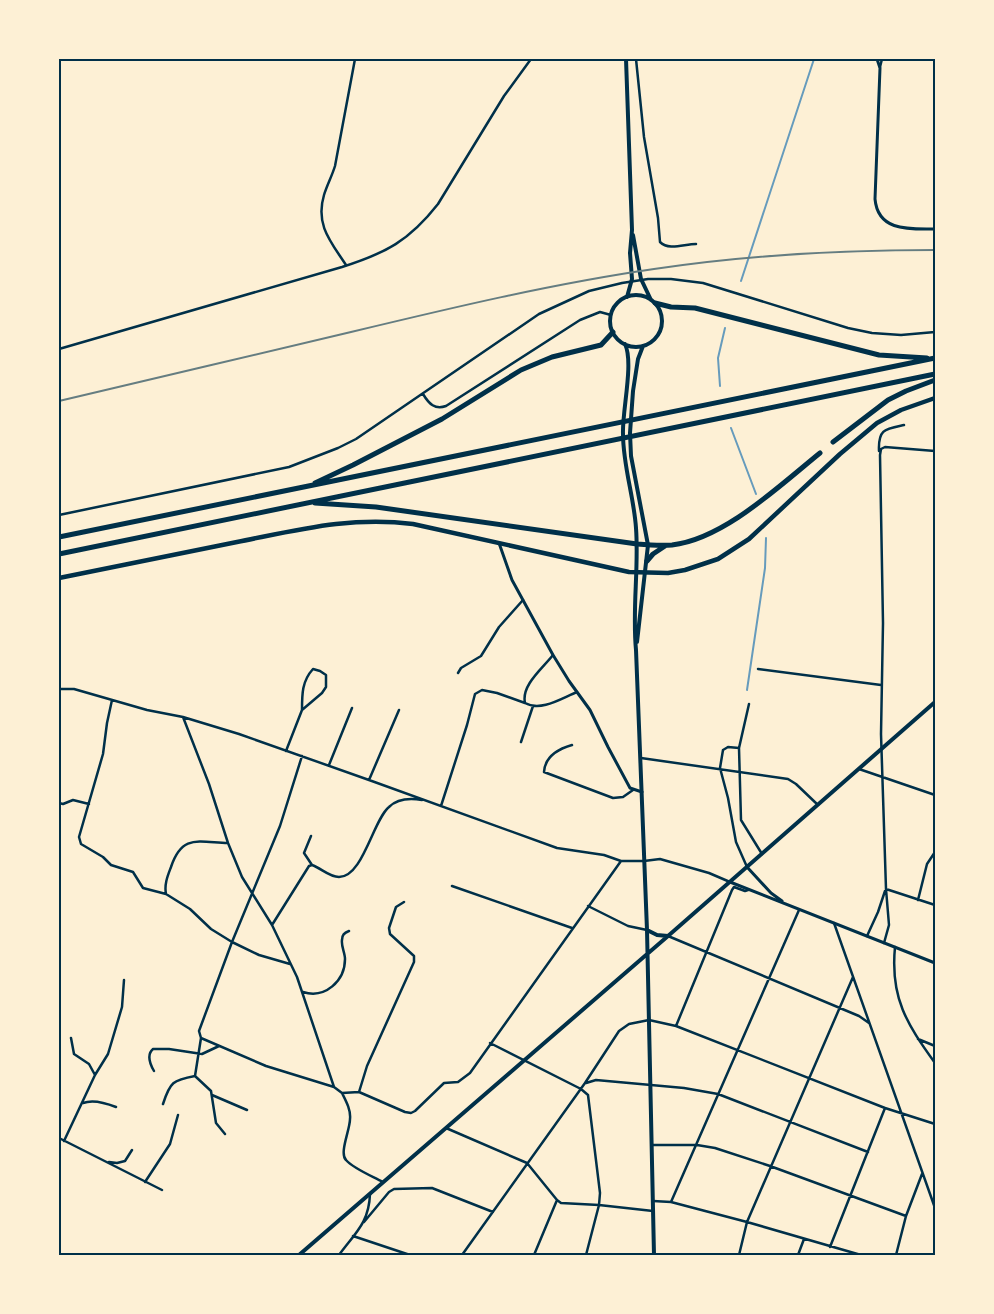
<svg xmlns="http://www.w3.org/2000/svg" width="994" height="1314" viewBox="0 0 994 1314" font-family="'Noto Sans',sans-serif">
<style>
.lines{fill:none;stroke-linecap:round;stroke-linejoin:round}
.stream{stroke:#669bbc;stroke-width:2}
.minor{stroke:#003049;stroke-width:2.5}
.tertiary{stroke:#003049;stroke-width:3}
.secondary{stroke:#003049;stroke-width:4}
.primary{stroke:#003049;stroke-width:4.5}
.motorway{stroke:#003049;stroke-width:5}
.rail{stroke:#657d81;stroke-width:2}
.neatline{fill:none;stroke:#003049;stroke-width:2}
</style>
<rect width="100%" height="100%" fill="#fdf0d5"/>
<g class="lines">
<path class="stream" d="M741,281L814,59
M720,386L718,358L725,328
M731,428L756,494
M747,690L765,568L766,538"/>
<path class="minor" d="M636,59L644,137L658,218L660,242C669,251 684,244 696,244
M880,67L882,59
M346,265C331,242 315,225 324,195C327,185 332,176 335,166L355,59
M59,349L342,267C386,253 409,241 438,204L504,96L531,59
M423,394C429,404 435,410 446,406L580,320L600,312L611,315
M879,451C878,429 885,429 904,425
M59,515L289,467L338,448L356,439L539,314L589,291L622,283L648,279H671L703,283L848,328L872,333L901,335L935,332
M553,655C543,668 521,685 525,703C541,712 562,698 577,692
M758,669L881,685
M458,673L461,668L481,656L499,627L523,600
M59,689H74L147,710L183,717L209,784L228,843L242,877L272,925L297,977L334,1087L342,1093L359,1092L405,1112L411,1113L415,1111L444,1083L458,1082L470,1073L621,861
M112,700L107,723L103,754L79,837L81,844L103,857L111,865L133,872L143,888L166,894
M183,717L239,734L369,780L557,848L604,855L621,861H644L660,859L709,873L730,882
M521,742L533,706
M572,745C558,749 545,756 544,772L613,798L623,797L633,790
M739,748L741,820L762,854
M286,751L302,710L322,693L326,687V675L320,671L313,669C302,681 302,694 302,710
M302,756L280,826L232,942L199,1031L201,1038L266,1066L334,1087
M641,758L788,779L796,784L818,805
M329,765L352,708
M859,769L935,795
M369,780L399,710
M59,803L63,804L73,800L89,804
M441,806L467,725L475,694L482,690L497,693L525,703
M311,836L304,853L312,865
M228,843C198,842 182,834 171,867C168,875 164,884 166,894L190,909L211,929L232,942L259,955L290,964
M747,867L736,842L728,798L720,768L723,750L728,747L739,748L749,704
M452,886L572,928
M886,889L935,905
M918,900L927,864L935,852
M588,906L628,926L647,930
M834,923L935,1208
M272,925L309,866L312,865C321,868 329,877 339,877C363,877 373,820 389,807C398,798 410,798 422,800
M668,936L859,1016L869,1023
M867,936L878,912L885,891
M884,943L889,925L886,889L881,734L883,623L880,455L881,449L885,447L935,451
M895,947C890,998 907,1024 935,1063
M303,992C325,999 345,981 345,959C345,953 341,946 342,940C342,935 344,933 349,931
M676,1026L732,890L734,887L745,891L748,890
M71,1038L74,1054L89,1064L95,1075
M201,1038L195,1076L211,1091L216,1123L225,1134
M918,1039L935,1046
M490,1043L581,1089L588,1095L600,1193L599,1205L586,1255
M154,1071C150,1064 146,1055 153,1049H169L202,1054L219,1046
M586,1083L596,1080L684,1088L718,1094L868,1152
M359,1092L367,1066L414,962V956L390,934L389,928L396,907L404,902
M342,1093C346,1101 351,1110 350,1119C350,1130 339,1153 346,1160C354,1169 372,1176 383,1182
M212,1095L247,1110
M83,1103C93,1099 106,1103 116,1107
M163,1104C170,1082 173,1080 195,1076
M446,1128L527,1163L557,1200L561,1203L599,1205L653,1211
M59,1138L162,1190
M64,1141L95,1075L108,1054L122,1007L124,980
M652,1145H697L715,1148L770,1166L906,1216
M109,1162L117,1163L125,1161L132,1150
M145,1182L170,1144L178,1115
M653,1201L671,1202L747,1222L861,1255
M671,1202L799,910
M364,1222L389,1192L394,1189L432,1188L493,1212
M353,1236L410,1255
M830,1247L885,1108
M339,1255C355,1233 369,1223 370,1194
M462,1255L585,1083L619,1031L629,1024L649,1020L676,1026L885,1108L935,1124
M534,1255L557,1200
M739,1255L747,1222L853,977
M798,1255L804,1239
M896,1255L906,1216L922,1174"/>
<path class="tertiary" d="M877,59L880,68L875,199C878,232 910,229 935,229
M499,543L512,580L553,655L569,681L590,710L608,747L630,788L642,792
M747,867L771,893L782,901
M730,882L935,963"/>
<path class="secondary" d="M626,59L632,230L630,253L632,279L627,297
M633,235L641,279L651,300
M610 321a26 26 0 1 1 52 0a26 26 0 1 1-52 0Z
M625,344C634,363 622,411 623,434C623,466 634,497 636,528C639,569 632,609 636,650L647,930L654,1255
M637,642L648,545L631,456L630,433L633,391L638,359L643,346
M647,930L657,935L668,936
M299,1255L668,936L935,702"/>
<path class="primary" d="M59,578C118,566 178,554 237,542C298,530 350,516 413,524L629,572L668,573L685,570L718,559L749,539L840,454L877,423L901,410L935,398"/>
<path class="motorway" d="M655,303L671,307L695,308L879,355L927,358
M833,442L888,400L906,391L935,380
M315,483L353,465L442,419L521,370L552,357L601,345L613,332
M315,503L376,507L637,544C648,545 660,546 672,545C724,539 779,486 820,453
M59,537L935,358
M59,554L935,374
M647,561L653,554L665,546"/>
<path class="rail" d="M59,401C156,378 254,355 351,332C451,308 551,284 654,269C747,255 841,250 935,250"/>
</g>
<rect width="994" height="1314" fill="none" stroke="#fdf0d5" stroke-width="120"/>
<rect x="60" y="60" width="874" height="1194" class="neatline"/>
</svg>
